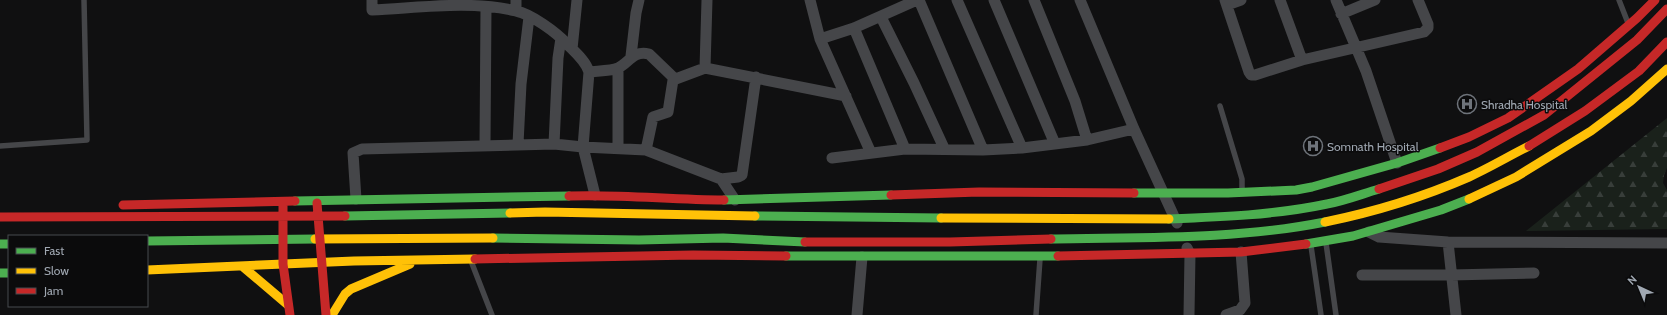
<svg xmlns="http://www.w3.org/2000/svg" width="1667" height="315" viewBox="0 0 1667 315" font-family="Cabin,sans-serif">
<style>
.forest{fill:url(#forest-firs)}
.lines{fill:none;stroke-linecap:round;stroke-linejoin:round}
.lane{stroke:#454649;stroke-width:5.5}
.street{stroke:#454649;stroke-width:11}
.fast{stroke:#4caf50;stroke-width:9}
.slow{stroke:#ffc107;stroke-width:9}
.jam{stroke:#c62828;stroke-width:9}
.labels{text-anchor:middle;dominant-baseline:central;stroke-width:3;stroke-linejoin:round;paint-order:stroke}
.poi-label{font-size:12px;fill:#a0a8b2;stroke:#0b0b0c;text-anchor:start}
</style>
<defs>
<pattern id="forest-firs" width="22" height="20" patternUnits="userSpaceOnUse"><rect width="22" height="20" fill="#1a211b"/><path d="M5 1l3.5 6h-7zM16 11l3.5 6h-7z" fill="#383e3a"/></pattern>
</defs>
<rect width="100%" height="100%" fill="#101011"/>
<path class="forest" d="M1667,118V168L1664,175L1663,183L1667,190V229L1526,231Z"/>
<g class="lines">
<path class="lane" d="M1619,0L1628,23
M1220,106L1242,179V190
M0,146L87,140L84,0
M1326,243L1336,315
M1311,246L1321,315
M471,261L492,315
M1036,315L1040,259"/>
<path class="street" d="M372,0V10C418,8 470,0 516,11C531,14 556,32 567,44C575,52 586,61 589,72C596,71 612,71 618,68C629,63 633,50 649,54L675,79
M516,0V11
M810,0L820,39L871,153
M919,0L983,150
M957,0L1022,148
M994,0L1055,144
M1034,0L1075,101L1087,140
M1080,0L1134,129L1177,223
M1225,0L1249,72L1251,75H1255L1302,60L1424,32L1428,28V24L1418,0
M1280,0L1302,60
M1336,0L1366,71L1397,163
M1227,5L1241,0
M1341,14L1375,0
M881,17L914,83L944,148
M854,28L905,149
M820,39L854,28L917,0
M572,49L577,0
M631,56L636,13L639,0
M705,68L707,0
M618,69V148
M589,72L583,147L595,195
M518,144L521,84L529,17
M554,144L558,58L561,38
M485,145L486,7
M646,150L721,179L735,200
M832,158L905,149L983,150L1022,148L1087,140L1134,129
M721,179L738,177L742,175L756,77
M356,199L353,153L362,149L554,144L583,147L646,150L653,117L668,112L673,80L705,68L846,96
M1369,232L1379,237L1448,242L1667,243
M1448,242L1456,315
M1187,248L1190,254L1189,315
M1362,275H1451L1534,273
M857,315L862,257
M1226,315L1240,310L1245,303L1241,252"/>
<path class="fast" d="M1134,193H1228L1296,190L1312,187L1397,163L1440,148
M724,200L891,195
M295,201L569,196
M345,216L510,213
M755,216L941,218
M1169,219C1222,217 1275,215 1327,204C1344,201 1362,194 1379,189
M493,238L639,240L723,238L805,242
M1051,239C1142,237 1235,240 1325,222
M147,241L315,239
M0,244H9
M1306,244L1353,236L1441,210L1469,199
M786,256H1058
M0,273H9"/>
<path class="slow" d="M1469,199L1516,177L1591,131L1631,101L1667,69
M510,213L545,212L755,216
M941,218L1169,219
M1325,222C1374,212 1423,197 1469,177C1489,168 1509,156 1529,146
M315,239L493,238
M242,266L288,305
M147,270L354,261L475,259
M332,315L345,294L351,289L410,264"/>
<path class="jam" d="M1529,146L1585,111L1639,71L1667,42
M1440,148L1469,137L1508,118L1578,69L1637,18L1655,0
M1379,189L1438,169L1477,152L1544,115L1637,40L1667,9
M891,195L979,192L1134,193
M569,196C621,194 672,200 724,200
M283,203V264L290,315
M317,203L326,315
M123,205L295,201
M0,217L345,216
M805,242H950L1051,239
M1058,256L1241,252L1306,244
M475,259L693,255L786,256"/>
</g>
<defs>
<symbol id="hospital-ring" viewBox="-11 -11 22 22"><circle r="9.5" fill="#0b0b0c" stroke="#6e737a" stroke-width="1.5"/><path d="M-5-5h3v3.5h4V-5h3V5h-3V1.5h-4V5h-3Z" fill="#6e737a"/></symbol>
</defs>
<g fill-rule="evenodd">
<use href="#hospital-ring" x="1456" y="93" width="22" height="22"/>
<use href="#hospital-ring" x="1302" y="135" width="22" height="22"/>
</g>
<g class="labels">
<g class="poi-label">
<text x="1481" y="104">Shradha Hospital</text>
<text x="1327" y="146">Somnath Hospital</text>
</g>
</g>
<rect x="8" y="235" width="140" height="72" fill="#0b0b0c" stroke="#474a4e"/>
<rect x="16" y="248" width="20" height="6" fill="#4caf50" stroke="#474a4e"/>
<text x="44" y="255" font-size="12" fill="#a0a8b2">Fast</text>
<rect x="16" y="268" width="20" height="6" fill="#ffc107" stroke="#474a4e"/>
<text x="44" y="275" font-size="12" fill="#a0a8b2">Slow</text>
<rect x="16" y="288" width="20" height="6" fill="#c62828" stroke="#474a4e"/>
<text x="44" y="295" font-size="12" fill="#a0a8b2">Jam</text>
<g transform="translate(1639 287) rotate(316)" stroke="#0b0b0c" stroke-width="3" paint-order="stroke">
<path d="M0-3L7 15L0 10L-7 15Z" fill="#a0a8b2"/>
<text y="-6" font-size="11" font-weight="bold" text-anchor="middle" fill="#a0a8b2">N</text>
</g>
</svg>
